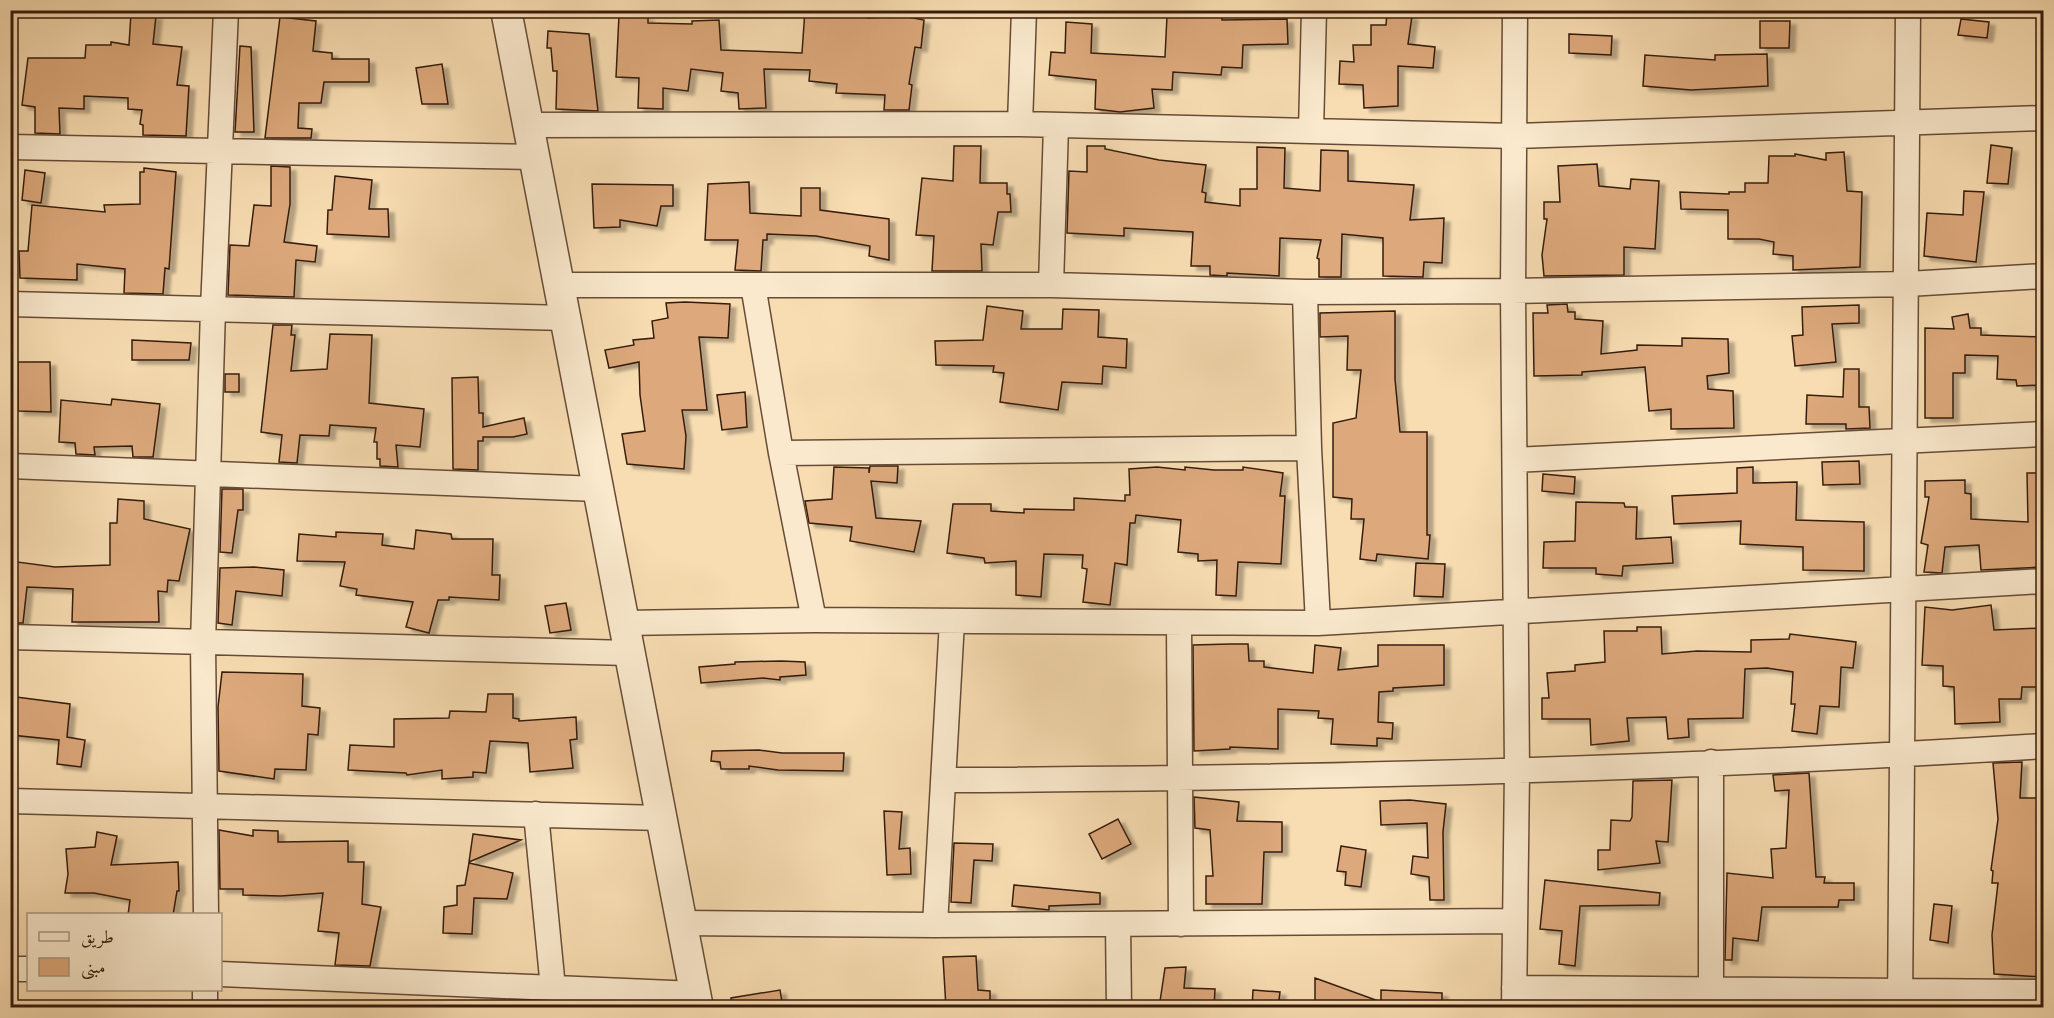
<svg xmlns="http://www.w3.org/2000/svg" width="2054" height="1018" viewBox="0 0 2054 1018" font-family="'IM FELL Great Primer',Amiri,serif">
<style>
.building{fill:#dda97c;stroke:#361c0c;stroke-width:1.5;filter:url(#shadow)}
.lines{fill:none;stroke-linecap:round;stroke-linejoin:round}
.minor-casing{stroke:#664c36;stroke-width:27}
.tertiary-casing{stroke:#664c36;stroke-width:33}
.minor{stroke:#fae9cd;stroke-width:24}
.tertiary{stroke:#fae9cd;stroke-width:30}
</style>
<defs>
<filter id="shadow"><feDropShadow dx="6" dy="4" stdDeviation="1.5" flood-color="#0004"/></filter>
</defs>
<rect width="100%" height="100%" fill="#f8ddb2"/>
<filter id="stains"><feTurbulence type="fractalNoise" baseFrequency=".00333" numOctaves="4"/><feColorMatrix values="0 0 0 0 .2 0 0 0 0 .09 0 0 0 0 .02 0 0 0 .5 -.17"/></filter>
<radialGradient id="worn" r=".72"><stop offset=".6" stop-color="#630" stop-opacity="0"/><stop offset="1" stop-color="#630" stop-opacity=".3"/></radialGradient>
<path class="building" d="M805,10H868V18L903,16L924,20L921,48L915,47L909,84L912,85L909,110H884L885,95L836,93L837,84L809,81L810,70L764,69L766,108L739,109L738,93L721,91L723,73L691,69L688,91L663,88V109L638,108L639,78L616,77L619,15L648,17V23L692,24V21L719,20L721,50L802,53Z
M131,13L156,16L153,44L182,47L177,85L189,86L186,136L143,135V125L140,124L142,110L128,109V98L84,96V109L59,108L60,134L35,133V107L22,105L28,58H85L86,45H111V42L129,45Z
M1387,13L1412,16L1408,44L1435,47L1433,68L1398,66V106L1364,108L1363,85L1339,84L1340,61L1354,62L1353,45H1371V25H1386Z
M1201,14L1222,16V20L1287,19L1288,44L1243,45L1242,68L1222,67L1221,75L1173,72L1172,90L1152,89L1154,108L1120,112L1095,109L1096,80L1049,75L1051,52L1065,53L1066,22L1092,24L1091,53L1165,57L1167,16L1201,17Z
M280,17L316,21L313,51L332,53V59H369V82H324L321,103H299L298,128L312,129L311,138H265Z
M1961,19L1989,22L1987,38L1958,35Z
M1760,21H1790L1789,48H1760Z
M548,31L589,34L598,111L556,109L557,71H553L551,48H547Z
M1569,34L1612,36L1611,55L1569,53Z
M240,46L251,47L254,132H235Z
M1767,54L1768,86L1691,90L1643,86L1645,55L1715,60V55Z
M442,64L448,104H422L416,68Z
M1991,145L2012,148L2008,184L1987,183Z
M954,146H981L980,183H1007V194H1010L1011,212H998L993,245L981,244L982,271H932L934,236L916,235L922,178L953,181Z
M1087,146H1105V149L1159,160L1206,165L1202,192L1206,193L1205,202L1240,206V189H1257V147L1285,148L1284,188L1320,191L1321,150L1348,151V181L1414,185L1410,220L1444,218L1442,263L1424,262L1423,277L1383,276V238L1342,234L1341,277H1319V259L1317,258L1321,240L1280,238L1279,276L1227,273V276L1210,275V266H1191L1193,232L1124,228V236L1067,233L1069,171L1087,172Z
M1844,152L1847,191L1862,192L1860,267L1793,270V256L1773,254L1774,242L1759,239H1728V210L1681,209L1680,192L1729,194V192H1745V183H1768L1769,156H1795V154L1826,160V153Z
M1597,164L1599,186L1630,189L1631,179L1659,181L1655,249L1624,247V275L1544,276L1542,255L1547,219H1544V202H1560L1558,166Z
M271,166L290,167V204L284,242L317,246L315,262L296,260L294,297L228,295L230,245L249,246L254,205L271,206Z
M144,168L176,172L169,269L165,268L163,294L124,293L125,269L77,264V280L20,278L19,251H28L32,205L105,212L104,205L140,204V172H144Z
M25,170L45,173L41,203L22,200Z
M335,176L372,180L369,209H388L389,237L327,234L328,210H332Z
M749,182L750,213L801,216V188H820V210L889,219V260L869,256L870,246L816,236L767,234V240H763L761,271L735,270L738,240H705L708,184Z
M592,184L673,185V206H661L657,226L620,220V227L594,228Z
M1964,191L1984,192L1976,262L1924,256L1927,213L1963,215Z
M685,302L730,304L728,338L699,337L707,410H682L686,436L684,469L627,464L622,434L645,431L640,395L639,362L609,368L605,350L634,345L633,340L654,338L652,321L668,318L666,303Z
M1567,304L1568,312H1575V319L1603,321L1601,354L1637,350V345L1682,346V338L1728,339L1729,373L1707,376L1708,389L1733,391L1734,428L1671,429V409L1649,411L1645,367L1582,372V375L1534,376L1533,313H1548L1547,305Z
M1859,305V323L1832,324L1836,362L1795,366L1792,336L1803,335L1802,307Z
M987,306L1023,311L1021,329H1062L1063,309L1099,310L1098,337L1127,339L1126,368L1103,366L1102,384L1062,382L1058,410L1000,402L1004,373L993,372L994,366L936,365L935,341L983,340Z
M1395,311V379L1400,432H1427V535H1430L1428,559L1377,554L1376,561L1360,559L1364,519H1351L1352,499L1333,497V423L1356,418L1361,370H1347L1348,336L1320,337V313Z
M1968,314L1970,328H1981V335L2043,337V385L2017,386L2016,380L1997,379L1998,356L1965,355V373H1953V418H1925V328L1954,329L1952,317Z
M273,325H292L291,335H295L291,371L327,369L330,334L372,335L369,403L424,409L420,447L396,445L398,467L380,466V459H377V442H374L376,428L330,425L329,436L300,435L297,463L279,462L282,435L261,432Z
M132,340L191,343L189,360H132Z
M18,362H50L51,412L18,411Z
M1844,369H1859V407H1869L1870,428L1846,429V424H1806L1807,395L1843,397Z
M225,374H239V392H225Z
M478,377L479,413H483V427L524,418L527,434L513,437H483V441H478V470L453,469L452,378Z
M745,392L747,427L722,430L717,395Z
M112,399L160,404L153,457H133L132,446L94,447L95,455L76,454L75,443L59,442L61,400L111,405Z
M1859,461L1860,484L1823,485L1822,462Z
M870,466H898L897,483L871,481L876,518L921,521L914,552L850,541L852,527L809,523L805,501L832,499L834,467L869,468V473Z
M1157,467L1185,470V467L1214,470H1243V467L1283,473L1280,496H1285L1281,564L1238,562L1236,596L1216,595L1217,560L1198,561V554L1178,552L1181,520L1136,515L1135,523H1130L1127,565L1115,563L1110,605L1083,602L1087,569L1082,568L1083,555L1044,554L1041,597L1016,595V561L985,563L984,558L947,553L953,504H991V511L1024,513V509L1074,510V498L1125,501V495H1130L1129,469Z
M1753,467V483L1797,482L1796,520L1864,522V571L1803,570V547L1740,544L1741,521L1674,524L1672,496L1737,493V468Z
M2027,473H2043V567L1981,570L1979,545L1945,547L1942,573L1924,572L1928,545L1921,543L1929,497H1925V481L1965,480V493L1971,494V519L2028,522Z
M1543,474L1575,477L1574,494L1542,491Z
M222,489H243V510H238L232,553L220,552Z
M118,499L144,501V519L190,529L179,581L168,580L167,592L158,591L159,622H72L73,589L27,587L23,623H10V561L55,567L110,565V523H117Z
M1576,502L1624,503L1625,507H1637L1636,539L1671,537L1673,563L1623,566L1622,576L1596,574V568H1543L1544,542L1575,541Z
M416,530L451,534L452,539H493L492,575H500L499,600L449,597V600H438L429,633L406,627L413,602L356,595L357,589L340,586L345,562L297,561L299,534L336,537V532L383,534L382,545L414,549Z
M1416,563L1445,564L1443,597L1414,596Z
M254,567L284,570L282,596L236,591L232,625L218,623L220,568Z
M566,603L571,630L550,633L545,606Z
M1991,605L1994,630L2041,628L2043,687H2022L2021,699H1999L2000,722L1955,724L1954,687L1943,686V666L1922,665L1925,607L1952,610Z
M1637,627H1661L1662,654L1697,651L1751,652V640L1789,639L1790,634L1856,642L1853,668L1841,667L1839,707L1820,706L1817,734L1792,731L1795,704H1791L1793,672L1767,668L1745,669L1743,718L1688,719L1689,737L1668,739L1666,717L1627,718L1629,741L1591,745L1590,719H1542V698H1549L1547,673L1575,671V665L1605,662L1604,631H1637Z
M1230,644H1248L1249,661H1264V667L1313,673L1315,645L1341,648L1338,670L1378,666V645H1444V685L1393,688V691L1379,692L1378,722L1393,723L1392,739L1377,738V746L1331,744L1333,719L1318,718L1319,711L1278,709V749L1230,747V749L1194,751L1193,645Z
M781,661L805,662L806,675L780,677V680L763,678L701,683L699,667L735,664V662Z
M222,672L303,674L302,706L320,708L318,735L308,734L306,770L275,769L274,779L219,771L218,707Z
M488,694H513V718L519,719V721L576,717L577,739L570,740L573,768L530,772L528,743L490,741L486,773L473,772V777L442,779V770L407,775L406,773L348,770L350,745L394,747V719L449,718L450,711L486,712Z
M16,697L70,704L67,737L85,740L81,767L57,764L59,740L11,735Z
M759,750L782,753H844L843,771L778,770L749,766V769H721L720,762L711,761L712,751Z
M2022,762L2020,798H2043L2041,864H2037L2040,914H2043V977L1994,974L1992,935L1998,883H1992L1993,871L1991,870L1998,819L1993,763Z
M1809,773L1816,877H1825L1824,883H1854V900H1839L1838,907H1762L1758,941L1733,938L1732,960H1725L1727,873L1773,878L1771,849L1786,848L1789,790L1775,791L1773,775Z
M1672,780L1668,842L1656,841L1660,863L1598,870V850H1610L1611,820L1630,821L1632,817L1633,781Z
M1194,797L1239,802L1237,821L1282,822V852H1264L1262,904H1206V876H1213L1210,830L1195,828Z
M1410,800L1446,804L1443,832L1444,900H1430L1429,877L1411,874L1413,856L1428,858L1427,823L1381,825L1380,801Z
M884,811L902,812L899,849L910,848L911,874L887,875Z
M1118,819L1131,844L1102,859L1089,834Z
M219,830L253,836V830L278,831V842L348,841V862H364L362,904L381,907L370,966L335,965L339,933L318,931L323,893L281,896L243,895V889H220Z
M97,832L117,836L111,865L178,862L179,891H177L173,915H128L130,900L94,893H65L68,874L66,849L95,847Z
M473,834L521,840L469,862Z
M954,843L993,844L992,861L974,860L971,903L951,902Z
M1341,846L1366,850L1361,887L1345,885L1346,872L1337,871Z
M469,863L513,873L507,899L474,898L472,934L443,933L444,907L457,905V886L465,885Z
M1545,880L1660,893L1659,905L1580,906L1575,966L1559,964L1562,931L1540,929Z
M1014,885L1100,893V904L1049,906V910L1012,906Z
M1934,904L1952,906L1948,943L1930,940Z
M976,956L978,990L990,991V1008H946L943,957Z
M1186,967L1184,988L1215,989L1214,1008H1159L1165,968Z
M1315,978L1381,1002V990L1442,993V1008H1330V1002H1315Z
M780,990L783,1008H731V998Z
M1253,990L1280,992L1278,1008H1252Z"/>
<g class="lines">
<defs>
<path id="minor" d="M1020,124L1024,10
M528,125L1020,124L1514,136L2044,118
M1311,131L1314,10
M10,147L534,157
M559,285H1051L1305,292L1513,291L1908,284L2044,276
M753,285L781,453L814,620
M1051,285L1056,126
M1305,292L1309,448
M10,304L565,318
M781,453L1309,448L1318,623
M1516,460L2044,434
M10,466L598,489
M623,623L814,620L1318,623L2044,581
M1179,624L1181,924
M10,637L629,653
M1711,762V1008
M944,780C1311,779 1678,769 2044,746
M10,801L661,818
M536,814L553,988
M206,914L203,643L213,309L226,10
M681,923L935,925L1514,921
M1118,924L1119,1008
M935,925L952,621
M10,969H28
M220,974L696,994
M1514,988L2044,992
M205,1008V990
M1514,1008L1517,770L1513,291L1515,10
M1900,1008L1908,10"/>
<path id="tertiary" d="M506,10L698,1008"/>
</defs>
<use href="#minor" class="minor-casing"/>
<use href="#tertiary" class="tertiary-casing"/>
<use href="#minor" class="minor"/>
<use href="#tertiary" class="tertiary"/>
</g>
<rect width="2054" height="1018" fill="none" stroke="#f8ddb2" stroke-width="36"/>
<rect x="12" y="12" width="2030" height="994" fill="none" stroke="#361c0c" stroke-width="3"/>
<rect x="18" y="18" width="2018" height="982" fill="none" stroke="#361c0c" stroke-width="1.5"/>
<rect x="27" y="913" width="195" height="78" fill="#fae9cd" stroke="#ac9780" stroke-width="1.5"/>
<rect x="39" y="932" width="30" height="9" fill="#fae9cd" stroke="#ac9780" stroke-width="1.5"/>
<text x="81" y="943" font-size="18" fill="#361c0c">طريق</text>
<rect x="39" y="958" width="30" height="18" fill="#dda97c" stroke="#ac9780" stroke-width="1.5"/>
<text x="81" y="973" font-size="18" fill="#361c0c">مبنى</text>
<rect width="100%" height="100%" filter="url(#stains)"/>
<rect width="100%" height="100%" fill="url(#worn)"/>
</svg>
